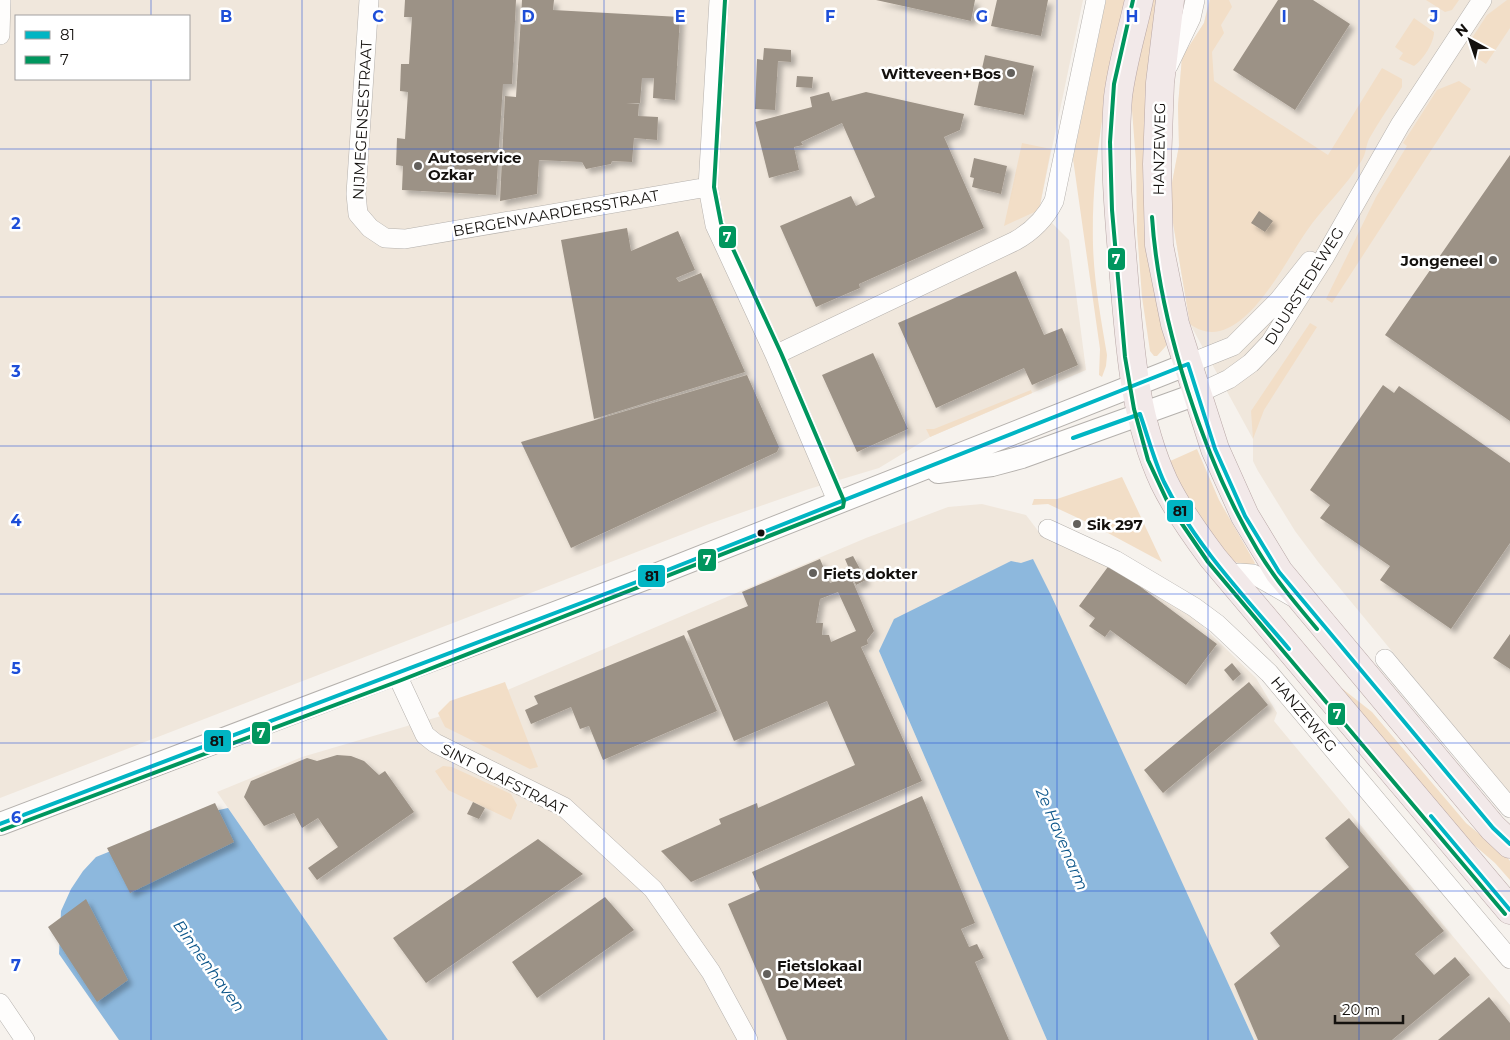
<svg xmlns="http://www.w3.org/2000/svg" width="1510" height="1040" viewBox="0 0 1510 1040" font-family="Montserrat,sans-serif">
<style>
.built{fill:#f0e7dc;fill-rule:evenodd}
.green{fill:#f2dec7}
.water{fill:#8db8dd}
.building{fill:#9c9286;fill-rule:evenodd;filter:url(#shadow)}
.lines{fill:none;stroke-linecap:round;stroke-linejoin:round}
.minor-casing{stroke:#b5b1ad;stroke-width:20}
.tertiary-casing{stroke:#b5b1ad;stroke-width:24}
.primary-casing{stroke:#b8a7a6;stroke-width:29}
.minor{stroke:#fefdfc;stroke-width:19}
.tertiary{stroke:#fefdfc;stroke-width:22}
.primary{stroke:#f2e9e9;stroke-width:28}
.bus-1-casing{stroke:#fff;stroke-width:8}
.bus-2-casing{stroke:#fff;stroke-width:8}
.bus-1{stroke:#01b5c3;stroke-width:4}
.bus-2{stroke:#00965e;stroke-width:4}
.grid{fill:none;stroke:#1d4ed8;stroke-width:1;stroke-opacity:0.55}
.poi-dot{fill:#63605c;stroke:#fff;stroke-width:2}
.bus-dot{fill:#14110e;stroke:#fff;stroke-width:2}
.labels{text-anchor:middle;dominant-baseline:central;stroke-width:5;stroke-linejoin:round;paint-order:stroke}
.poi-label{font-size:15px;font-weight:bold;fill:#14110e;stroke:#fff;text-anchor:start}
.street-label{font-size:15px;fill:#14110e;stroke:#fff}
.water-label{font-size:16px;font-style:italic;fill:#0c568a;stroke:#fff}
.grid-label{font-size:16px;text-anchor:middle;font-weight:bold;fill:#1d4ed8;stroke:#fff;stroke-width:5;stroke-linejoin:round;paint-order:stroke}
.line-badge{stroke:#fff;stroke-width:2}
.badge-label{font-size:14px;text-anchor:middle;font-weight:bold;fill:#fff}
.pale-badge-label{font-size:14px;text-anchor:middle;font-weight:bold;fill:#111}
</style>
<defs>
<filter id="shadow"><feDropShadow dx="4.5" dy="4.5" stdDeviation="2.5" flood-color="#0004"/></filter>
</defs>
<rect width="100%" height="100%" fill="#f6f2ed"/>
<path class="built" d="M0,0H1083L1039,210L1069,240L1086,370L930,437L879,468L809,489L709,524L0,798ZM16,16H189V79H16Z
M1209,0H1510V794L1319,563L1295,531L1258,471L1253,461V439L1190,324L1171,211L1172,183L1179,146L1178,106L1182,57L1204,23Z
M982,504L1026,515L1042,536L1116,562L1184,608L1256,678L1277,713L1274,721L1510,1005V1040H1254L1033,559L879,651L1047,1040H388L217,792L302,757L458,711L866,538L948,507Z"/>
<path class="green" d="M1106,0H1126C1108,82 1091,161 1093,245C1094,282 1101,319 1107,355L1106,366L1102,377L1099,375L1100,349L1073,159Z
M1150,0H1158L1167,339L1166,346L1157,356H1154L1150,351L1142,297L1137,231L1136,162L1131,97Z
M1210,0H1229L1232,7L1221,25L1224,33L1212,52L1214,81L1328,155L1382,68L1402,79V87C1391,104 1379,121 1369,139C1366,145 1366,154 1362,160C1346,187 1323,207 1306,232C1284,263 1238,360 1190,324L1171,211L1172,183L1179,146L1178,106L1182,57L1204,23Z
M1426,0H1459L1452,10L1445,12Z
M1507,0H1510V28L1486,64L1471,54L1470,41L1487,15Z
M1414,18L1434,32C1434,43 1423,60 1414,66L1399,59L1403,53L1395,47Z
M1459,81L1471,89L1332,303L1326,299L1376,197L1407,146L1403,143L1437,90Z
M1022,143L1051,149L1039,210L1004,226Z
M1310,323L1317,327L1264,410L1253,439L1251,411Z
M1031,390L1032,393L930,437L926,429H934Z
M1197,449L1219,500L1255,563L1252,567L1228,560L1204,530L1168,462Z
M1122,477L1162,562L1095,526L1048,504L1032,505L1034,499H1057Z
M1259,591L1339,686L1372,712L1466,823L1506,856L1510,861V880L1495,863L1452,826L1255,594Z
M505,682L538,767L530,769L445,727L438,713L450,701Z
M443,766L452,767L511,794L517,805L511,820L448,790L435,771Z"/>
<path class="water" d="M1033,559L1051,595L1254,1040H1047L879,651L894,619L1011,561L1021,563Z
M228,808L388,1040H119L59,954L61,911L71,889L83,871L96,857L205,813Z"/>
<path class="building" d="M405,0H516L512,84H503L496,195L402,190L403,166L396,165L397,138L405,139L408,92L400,91L401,64H409L412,17H404Z
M522,0H554L553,10L680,17L675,100L653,98L654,78H642L640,103H626L639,104L638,116L658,117L657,140L634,138L632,162L612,161L611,164L586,169L582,162L539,160L537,194L500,201L505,96L516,97Z
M876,0H975L971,21Z
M997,0H1048L1041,36L991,26Z
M1278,0H1313L1350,24L1295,110L1233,70Z
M764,48L791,50V62L778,61L775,110L755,109L757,59L763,60Z
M985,55L1034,66L1024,115L974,105Z
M797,76L813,77L812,88L796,87Z
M829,92L832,101L866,92L964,114L960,130L944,137L984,228L859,284L860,288L816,307L780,226L851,196L856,206L875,197L842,123L801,142L803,145L794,147L799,170L769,178L755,122L812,107L810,97Z
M1510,155V421L1385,335Z
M974,158L1007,166L1001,194L972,187L974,178L970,177Z
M1259,211L1273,221L1265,232L1251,223Z
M627,228L631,251L678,231L695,270L676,278L679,282L701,273L745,372L594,419L561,240Z
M1016,271L1044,335L1062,328L1078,365L1032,385L1024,368L936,408L898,323Z
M873,353L908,429L857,452L822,375Z
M747,375L779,447L777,452L571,548L521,442Z
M1383,385L1394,393L1399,386L1510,463V543L1451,629L1380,580L1390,566L1320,518L1330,505L1310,490Z
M853,556L866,580L856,585L845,559Z
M820,559L830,583L850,575L874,631L867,640L868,644L861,647L922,781L691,882L661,851L721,824L719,819L757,803L758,808L855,765L827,701L734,741L687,631L748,606L742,592ZM838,592L856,631L831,642L829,635H822L823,623H816L820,599Z
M1110,564L1217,644L1186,685L1110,630L1105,637L1089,626L1095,618L1079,606Z
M1510,634V669L1493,658Z
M684,635L717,711L603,760L589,726L580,729L571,707L531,724L525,710L538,704L534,696Z
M1232,663L1241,674L1233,681L1224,670Z
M1249,682L1268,705L1163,793L1144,770Z
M337,755L351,756L364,761L379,775L385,771L414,812L317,880L308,868L338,847L318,818L302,828L294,813L264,826L244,797L251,781L307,758L317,761Z
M922,796L975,923L961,929L969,947L977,944L984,958L975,962L1009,1040H787L728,904L760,890L752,872Z
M473,802L485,808L479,819L467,814Z
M215,803L234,842L130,893L107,848Z
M1349,818L1444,931L1415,954L1434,975L1455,957L1470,975L1392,1040H1258L1234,984L1280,946L1270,933L1349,867L1325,838Z
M538,839L583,874L426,983L393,938Z
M605,897L634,930L537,998L512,962Z
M86,899L128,980L97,1002L48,927Z
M1489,997L1510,1023V1040H1438Z"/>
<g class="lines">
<defs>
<path id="minor" d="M369,0L356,194L358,214L370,228L385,238L405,239L708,187
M719,0L708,187L715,225L775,355L838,503
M0,35L1,0
M1168,66L1191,18L1195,0
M775,355L1015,241C1033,231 1045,219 1054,201L1096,0
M1188,364L1233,346L1279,300L1310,261
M1197,394L1229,379L1251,363L1270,343L1324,258L1400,125L1482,0
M1048,529L1115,560L1194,607L1217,624L1269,673L1510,959
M1230,579L1239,573L1253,574L1293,597
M1385,659L1510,808
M397,675L425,735L435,743L564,807L653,889L711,972L748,1040
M0,1003L25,1040"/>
<path id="tertiary" d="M938,472L992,465L1022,457L1197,394
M0,824L655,575L1188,364"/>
<path id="primary" d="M1139,0C1132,32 1122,64 1118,97C1113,158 1119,217 1124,278C1130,348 1134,417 1164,482C1177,509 1195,534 1213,558L1510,910
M1170,0L1160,83L1157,164L1159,245L1175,324L1215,449L1245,516L1279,572L1493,828L1510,844"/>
</defs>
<use href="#minor" class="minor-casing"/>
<use href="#tertiary" class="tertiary-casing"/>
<use href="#primary" class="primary-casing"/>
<use href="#minor" class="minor"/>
<use href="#tertiary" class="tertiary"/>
<use href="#primary" class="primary"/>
<defs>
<path id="bus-1" d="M1073,438L1140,414C1148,437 1154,460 1164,482C1195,545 1244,596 1289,649
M1431,816L1510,910
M0,824L655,575L1188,364L1215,449L1245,516L1279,572L1493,828L1510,844"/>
<path id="bus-2" d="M1133,0L1114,84L1110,142L1112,210L1125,357L1134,409L1148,460L1169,505L1208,562L1505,914
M1152,217C1159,322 1204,461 1258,551C1275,579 1296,604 1317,629
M2,830L399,681L843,507L844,501L781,353L721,223L714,187L725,0"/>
</defs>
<use href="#bus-1" class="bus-1-casing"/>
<use href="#bus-2" class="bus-2-casing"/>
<use href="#bus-1" class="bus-1"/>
<use href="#bus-2" class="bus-2"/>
</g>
<path class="grid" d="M151,0V16M302,0V1040M453,0V1040M604,0V1040M755,0V1040M906,0V1040M1057,0V1040M1208,0V1040M1359,0V1040M151,79V1040M0,149H1510M0,297H1510M0,446H1510M0,594H1510M0,743H1510M0,891H1510"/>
<g class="poi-dot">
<circle cx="1011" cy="73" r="5"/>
<circle cx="418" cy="166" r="5"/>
<circle cx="1493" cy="260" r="5"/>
<circle cx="1077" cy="524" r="5"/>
<circle cx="813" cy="573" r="5"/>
<circle cx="767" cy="974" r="5"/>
</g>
<circle class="bus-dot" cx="761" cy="533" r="4.5"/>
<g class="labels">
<g class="poi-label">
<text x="1001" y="73" text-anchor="end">Witteveen+Bos</text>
<text x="428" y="157">Autoservice<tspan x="428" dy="17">Ozkar</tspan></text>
<text x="1483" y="260" text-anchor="end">Jongeneel</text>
<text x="1087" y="524">Sik 297</text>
<text x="823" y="573">Fiets dokter</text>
<text x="777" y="965">Fietslokaal<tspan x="777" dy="17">De Meet</tspan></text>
</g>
<g class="street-label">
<text transform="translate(362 120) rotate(-87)">NIJMEGENSESTRAAT</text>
<text transform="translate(1159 149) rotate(-89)">HANZEWEG</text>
<text transform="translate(556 213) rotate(-10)">BERGENVAARDERSSTRAAT</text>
<text transform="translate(1304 286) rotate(-58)">DUURSTEDEWEG</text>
<text transform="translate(1304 714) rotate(50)">HANZEWEG</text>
<text transform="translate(504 779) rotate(27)">SINT OLAFSTRAAT</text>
</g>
<g class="water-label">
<text transform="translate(1062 839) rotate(67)">2e Havenarm</text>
<text transform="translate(209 966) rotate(54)">Binnenhaven</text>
</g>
</g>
<g class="grid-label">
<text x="226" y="22">B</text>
<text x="378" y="22">C</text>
<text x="528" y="22">D</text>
<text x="680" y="22">E</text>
<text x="830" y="22">F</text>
<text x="982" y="22">G</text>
<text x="1132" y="22">H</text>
<text x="1284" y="22">I</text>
<text x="1434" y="22">J</text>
<text x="16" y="229">2</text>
<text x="16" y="377">3</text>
<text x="16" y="526">4</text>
<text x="16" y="674">5</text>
<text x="16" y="823">6</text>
<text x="16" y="971">7</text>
</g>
<g class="line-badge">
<rect x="718" y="225" width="19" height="24" rx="5" fill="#00965e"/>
<rect x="1107" y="247" width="19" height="24" rx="5" fill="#00965e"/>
<rect x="1166" y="499" width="28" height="24" rx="5" fill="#01b5c3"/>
<rect x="697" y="548" width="20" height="24" rx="5" fill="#00965e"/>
<rect x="637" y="564" width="29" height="24" rx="5" fill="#01b5c3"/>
<rect x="1327" y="702" width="19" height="24" rx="5" fill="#00965e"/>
<rect x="251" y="721" width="20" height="24" rx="5" fill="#00965e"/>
<rect x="203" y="729" width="29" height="24" rx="5" fill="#01b5c3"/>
</g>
<g class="badge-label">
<text x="727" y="242">7</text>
<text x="1116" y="264">7</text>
<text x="707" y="565">7</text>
<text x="1337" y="719">7</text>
<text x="261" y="738">7</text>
</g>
<g class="pale-badge-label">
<text x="1180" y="516">81</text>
<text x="652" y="581">81</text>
<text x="217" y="746">81</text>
</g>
<rect x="15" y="15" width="175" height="65" fill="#ffffff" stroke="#a1a09f"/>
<rect x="25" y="31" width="25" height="8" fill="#01b5c3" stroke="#a1a09f"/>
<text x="60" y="40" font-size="15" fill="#14110e">81</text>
<rect x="25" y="56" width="25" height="8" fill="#00965e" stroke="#a1a09f"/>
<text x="60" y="65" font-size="15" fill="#14110e">7</text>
<g transform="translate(1470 40) rotate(320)" stroke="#ffffff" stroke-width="4" paint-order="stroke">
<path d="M0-4L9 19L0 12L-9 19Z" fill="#14110e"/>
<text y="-8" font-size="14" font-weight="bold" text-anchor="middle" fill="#14110e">N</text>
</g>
<path d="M1335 1015v8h68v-8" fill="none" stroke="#14110e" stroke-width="2.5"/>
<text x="1342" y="1015" font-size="15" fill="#14110e" stroke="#ffffff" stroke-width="4" paint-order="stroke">20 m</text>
</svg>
